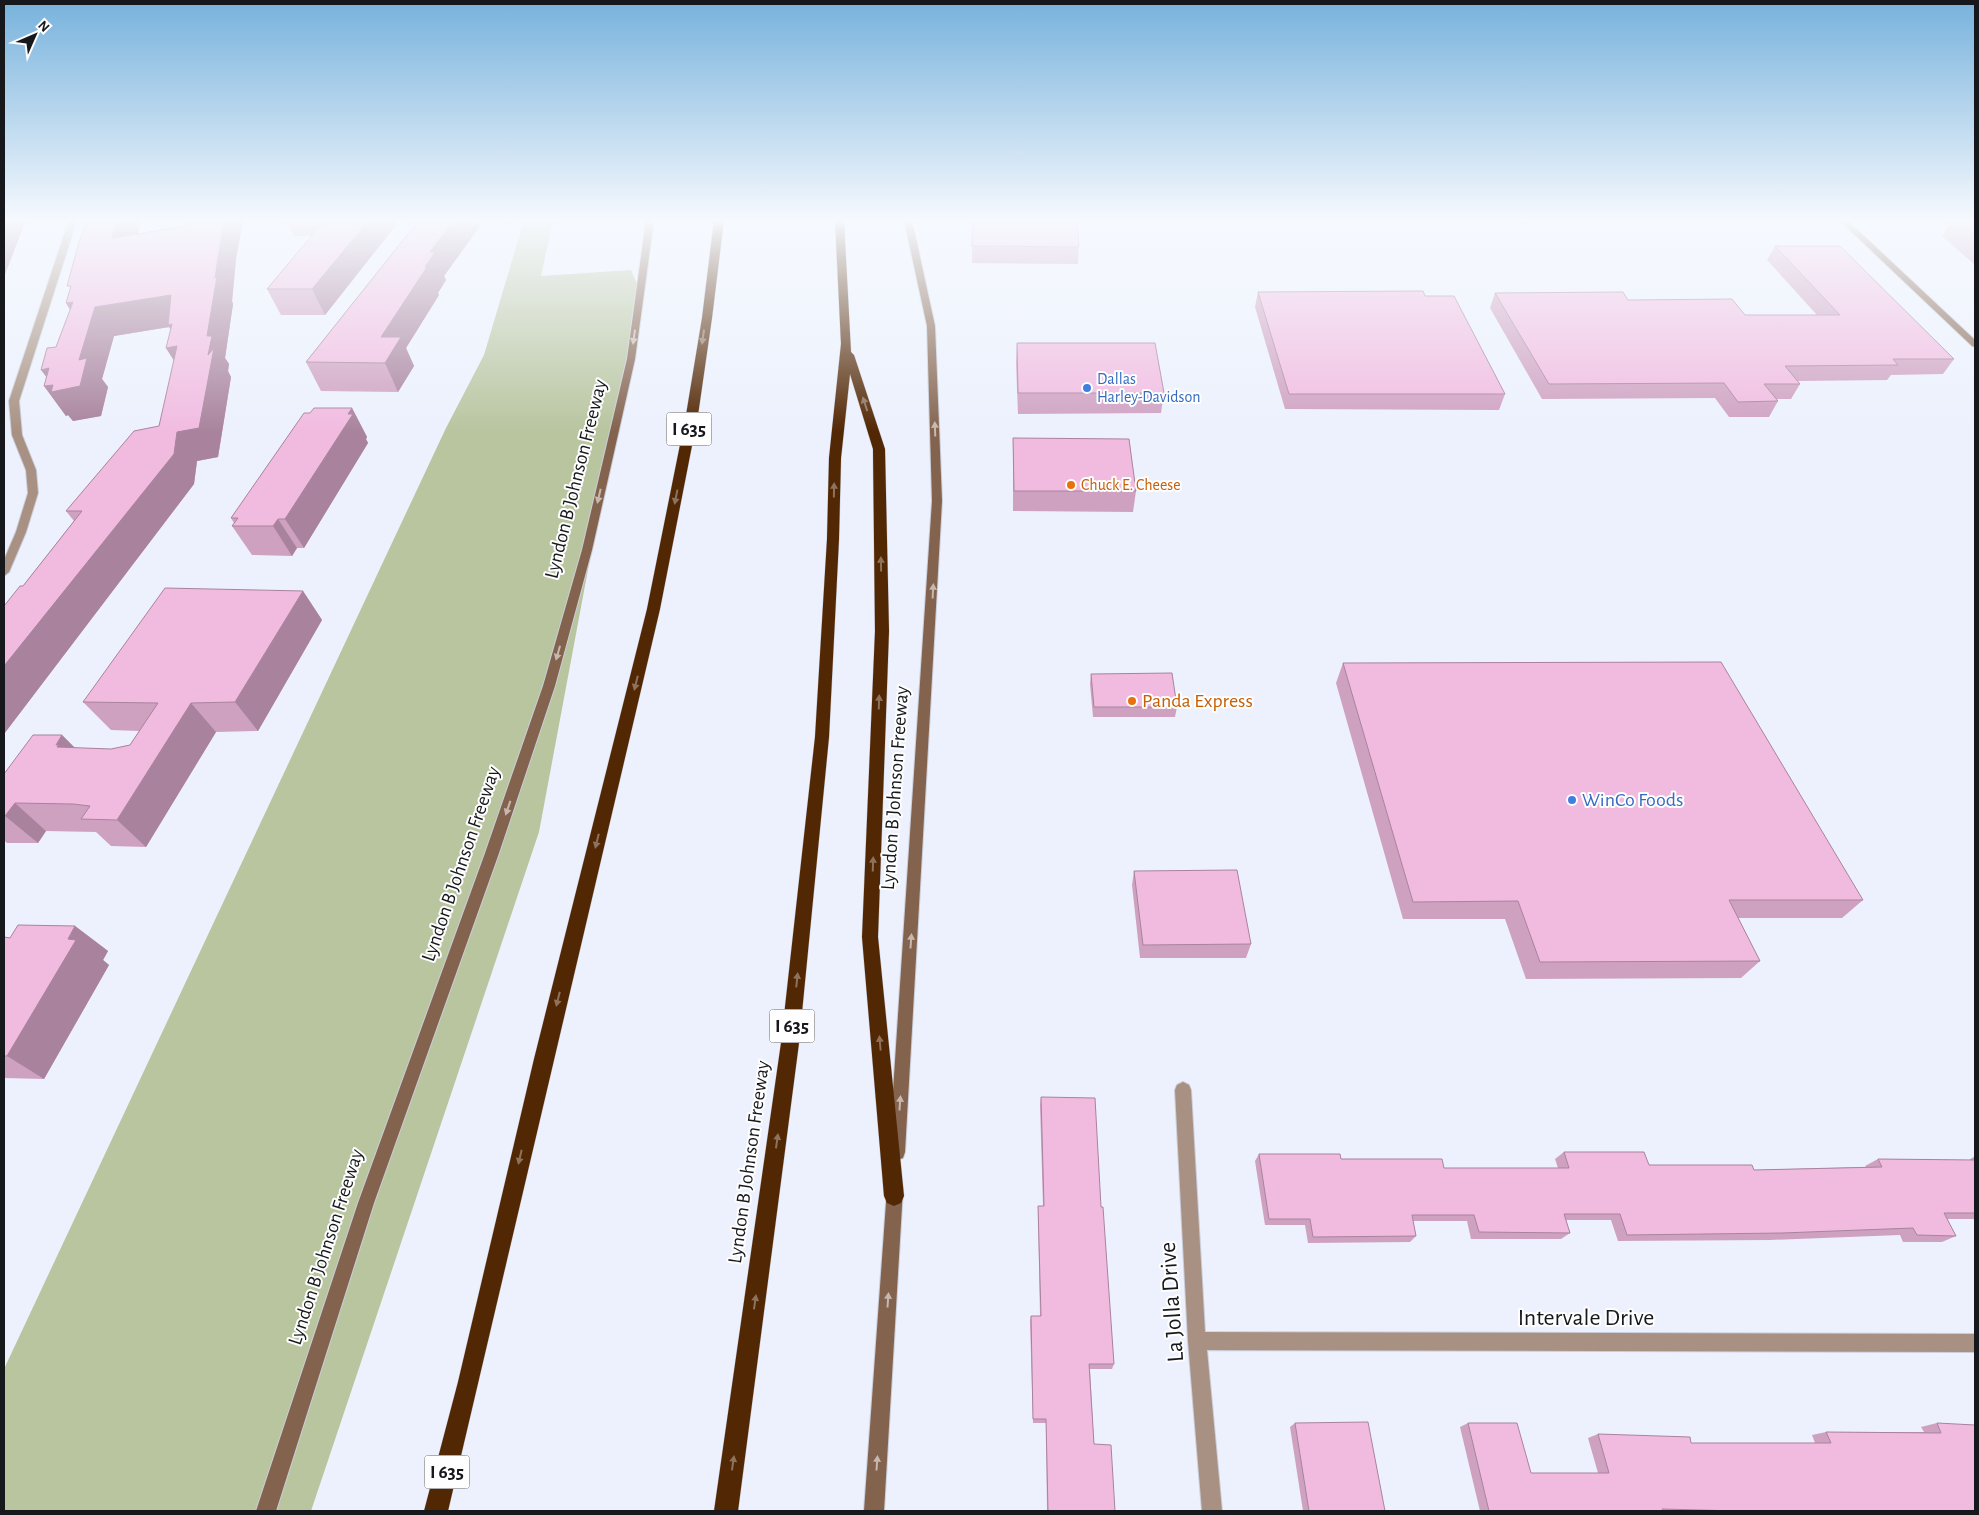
<svg xmlns="http://www.w3.org/2000/svg" width="1979" height="1515" viewBox="0 0 1979 1515" font-family="'Alegreya Sans',sans-serif">
<style>
.green{fill:#b8c59f}
.lines{fill:none;stroke-linecap:round;stroke-linejoin:round}
.street-casing{stroke:#caced9;stroke-width:2}
.secondary-casing{stroke:#caced9;stroke-width:2}
.highway-casing{stroke:#caced9;stroke-width:1}
.street{fill:#a89182;fill-rule:evenodd}
.secondary{fill:#84634e;fill-rule:evenodd}
.highway{fill:#522704;fill-rule:evenodd}
.wall{fill:#cfa1c1}
.shaded-wall{fill:#a9839d}
.building{fill:#f1bbe0;stroke:#a9839d}
.oneway{fill:#c7b8af}
.oneway2{fill:#8e725c}
.shop-dot{fill:#3f7fe0;stroke:#fefefe;stroke-width:2}
.food-dot{fill:#e8710a;stroke:#fefefe;stroke-width:2}
.labels{text-anchor:middle;dominant-baseline:central;stroke-width:4;stroke-linejoin:round;paint-order:stroke}
.far-shop-label{font-size:16px;fill:#366cbe;stroke:#fefefe;text-anchor:start}
.far-food-label{font-size:16px;fill:#c56008;stroke:#fefefe;text-anchor:start}
.shield{fill:#fefefe;stroke:#5c5d60;stroke-width:1}
.shield-label{font-size:19px;font-weight:bold;fill:#17181c}
.street-label{font-size:20px;fill:#17181c;stroke:#fefefe}
.food-label{font-size:20px;fill:#c56008;stroke:#fefefe;text-anchor:start}
.shop-label{font-size:20px;fill:#366cbe;stroke:#fefefe;text-anchor:start}
.near-street-label{font-size:24px;fill:#17181c;stroke:#fefefe}
</style>
<rect width="100%" height="100%" fill="#ecf1fd"/>
<path class="green" d="M524,220H553L541,276L631,270L640,291L539,832L311,1511H4V1369L446,428L484,355Z"/>
<g class="lines">
<defs>
<path id="street" d="M69,220H77L19,401L22,435L36,470L38,493L26,532L9,572L4,576V560L16,532L28,493L26,470L12,435L9,401Z
M1183,1082L1189,1085L1191,1090L1205,1332L1975,1334V1352L1207,1350L1222,1511H1202L1188,1341L1175,1090L1177,1085Z"/>
<path id="secondary" d="M646,220H654L635,359L592,550L555,686L498,856L374,1203L276,1511H256L358,1203L484,856L543,686L582,550L627,359Z
M904,220H912L935,326L942,501L905,1152L903,1158L897,1160L891,1158L889,1152L932,501L927,326Z
M1839,220H1847L1975,340V347L1972,346Z
M895,1181L901,1183L903,1189L884,1511H864L887,1189L889,1183Z"/>
<path id="highway" d="M714,220H724L712,318L698,415L660,609L448,1511H424L458,1382L534,1059L647,609L686,415L702,318Z
M835,220H844L851,352L854,355L885,449L889,631L878,937L904,1196L901,1203L894,1206L887,1203L884,1196L862,937L875,631L873,449L850,374L841,458L839,539L829,737L799,1043L738,1511H714L781,1043L815,737L827,539L829,458L841,344Z"/>
</defs>
<use href="#street" class="street-casing"/>
<use href="#secondary" class="secondary-casing"/>
<use href="#highway" class="highway-casing"/>
<use href="#street" class="street"/>
<use href="#secondary" class="secondary"/>
<use href="#highway" class="highway"/>
</g>
<path class="wall" d="M187,220H243L236,259L232,301L233,304L225,358L229,364L228,371L231,377L218,457L197,461L194,484L4,734V606L23,586L74,521L66,511L159,426L174,361L166,348L171,330L169,327L114,336L102,379L108,387L101,416L73,421L68,415L66,416L44,386L56,347L70,310L66,303L141,221L137,234L185,226Z
M286,220H394L396,225L325,315H281L267,289L312,236H294Z
M419,220H477L480,226L444,276L446,280L438,293L439,295L406,348L414,366L398,392L321,391L306,362Z
M1953,220H1975V265L1942,236Z
M972,246L1079,247L1078,264L972,263Z
M1775,246L1954,359L1943,374L1891,375L1887,380L1798,381L1800,384L1791,399H1776L1778,401L1769,417H1729L1715,398L1542,399L1490,308L1495,293L1628,300L1745,315H1817L1767,260Z
M1258,292L1425,296L1505,394L1499,410L1285,409L1255,307Z
M1017,343L1164,393L1161,413L1018,414L1016,363Z
M352,408L367,437L366,439L368,443L304,548H297L292,556L252,555L232,526L234,523L231,518L310,413Z
M1013,438L1136,491L1133,512L1013,511Z
M303,591L322,620L258,731L216,732L146,847L111,846L96,832L46,831L38,843H7L4,840V774L62,735L75,748L111,749L130,745L139,731L111,730L83,702Z
M1343,663L1863,900L1842,918H1738L1760,961L1741,978L1526,979L1505,919H1403L1336,683Z
M1091,674L1177,707L1175,717H1093L1090,684Z
M1134,871L1251,944L1246,958H1140L1132,885Z
M75,926L108,951L103,960L109,965L44,1079L4,1078V937L10,938Z
M1041,1097L1101,1207L1114,1364L1112,1369H1090L1094,1444L1115,1511H1047L1046,1423H1033L1030,1321L1031,1316H1040L1038,1213V1206H1043L1040,1105Z
M1564,1152L1649,1165L1754,1170L1866,1167L1865,1166L1878,1159L1969,1160L1975,1156V1219H1947L1956,1236L1942,1242H1903L1900,1235L1770,1240L1618,1241L1611,1220H1566L1570,1233L1561,1239H1471L1467,1221H1413L1416,1236L1410,1242L1308,1243L1305,1225H1265L1255,1161L1259,1154L1341,1159L1444,1168H1558L1555,1159Z
M1295,1423L1385,1511H1303L1290,1427Z
M1468,1423L1531,1473H1598L1588,1438L1598,1434L1691,1443H1815L1812,1435L1826,1432H1924L1921,1427L1937,1423L1975,1511H1480L1460,1427Z"/>
<path class="shaded-wall" d="M4,220H26L4,277Z
M117,220H147L141,221L130,265L112,237Z
M224,220H243L236,259L232,301L233,304L225,358L229,364L228,371L231,377L218,457L197,461L194,484L4,734V666L177,432L208,355L207,336L221,231Z
M369,220H394L396,225L325,315L312,289Z
M454,220H477L480,226L444,276L446,280L438,293L439,295L406,348L414,366L398,392L385,363L381,337L425,267L430,252Z
M171,295L185,354L169,327L114,336L102,379L108,387L101,416L73,421L68,415L66,416L44,386L53,385L57,391L41,370L79,360L85,332L66,303L73,302L95,307Z
M177,346L185,377L166,348Z
M352,408L367,437L366,439L368,443L304,548L285,519Z
M278,519L297,548L292,556L273,526Z
M303,591L322,620L258,731L235,702Z
M191,703L216,732L146,847L117,820Z
M62,735L91,764L57,747L56,745Z
M15,803L46,831L38,843L5,816Z
M75,926L108,951L103,960L109,965L44,1079L7,1056Z"/>
<path class="building" d="M88,220H117L112,237L114,238L185,226L187,220H224L215,278L217,276L207,336H212L208,355L214,348L199,428L177,432L174,454L4,666V606L20,586H23L82,511H66L134,431L159,426L177,346L166,348L172,324L168,325L171,295L95,307L79,360L87,358L80,386L51,392L53,385L44,386L49,368L41,370L47,348L56,347L73,302L66,303L71,286H67L79,242Z
M325,220H369L312,289H267Z
M419,220H454L430,252H435L425,267H427L381,337H401L385,363L306,362Z
M973,220H1077L1079,247L972,246Z
M1958,220H1975V235Z
M1775,246H1840L1954,359H1893L1898,365L1785,366L1800,384H1764L1778,401L1738,402L1724,383L1549,384L1495,293L1623,292L1628,300L1732,299L1745,315H1840Z
M1423,291L1425,296H1454L1505,394H1289L1258,292Z
M1017,343H1155L1164,393H1018Z
M314,408H352L348,414H353L285,519H278L273,526H232L238,518H231L304,413H310Z
M1013,438L1129,439L1136,491H1014Z
M165,588L303,591L235,702L191,703L117,820L81,819L90,806L73,804L15,803L5,816H4V774L33,735H62L56,745L59,744L57,747L111,749L130,745L158,703L83,702Z
M1721,662L1863,900H1729L1760,961L1540,962L1518,901L1413,902L1343,663Z
M1172,673L1177,707H1094L1091,674Z
M1237,870L1251,944L1143,945L1134,871Z
M18,925L75,926L68,939L76,940L7,1056H4V937L10,938Z
M1041,1097L1095,1098L1101,1207H1103L1114,1364H1089L1094,1444L1111,1445L1115,1511H1048L1046,1419H1033L1031,1316H1041L1038,1206H1044Z
M1564,1152H1644L1649,1165H1752L1754,1170L1882,1167L1878,1159L1975,1160V1213H1944L1956,1236L1917,1235L1913,1228L1782,1233L1627,1235L1620,1214H1564L1570,1233L1479,1232L1474,1215H1412L1416,1236L1313,1237L1310,1219H1269L1259,1154H1340L1341,1159H1442L1444,1168H1569Z
M1368,1422L1385,1511H1309L1295,1423Z
M1468,1423H1517L1531,1473H1609L1598,1434L1690,1437L1691,1443H1831L1826,1432L1941,1433L1937,1423L1975,1425V1511H1739L1662,1509L1663,1511H1489Z"/>
<defs><path id="oneway-solid" d="M-6-.8H1V-3.2L6.5 0L1 3.2V.8H-6Z" transform="scale(1.25)"/></defs>
<g class="oneway">
<use href="#oneway-solid" transform="translate(634 337) rotate(98)"/>
<use href="#oneway-solid" transform="translate(935 429) rotate(-92)"/>
<use href="#oneway-solid" transform="translate(599 496) rotate(103)"/>
<use href="#oneway-solid" transform="translate(933 591) rotate(-87)"/>
<use href="#oneway-solid" transform="translate(558 653) rotate(106)"/>
<use href="#oneway-solid" transform="translate(508 808) rotate(109)"/>
<use href="#oneway-solid" transform="translate(911 941) rotate(-86)"/>
<use href="#oneway-solid" transform="translate(900 1103) rotate(-86)"/>
<use href="#oneway-solid" transform="translate(888 1300) rotate(-86)"/>
<use href="#oneway-solid" transform="translate(877 1463) rotate(-86)"/>
</g>
<g class="oneway2">
<use href="#oneway-solid" transform="translate(703 337) rotate(98)"/>
<use href="#oneway-solid" transform="translate(865 404) rotate(-108)"/>
<use href="#oneway-solid" transform="translate(834 490) rotate(-89)"/>
<use href="#oneway-solid" transform="translate(676 497) rotate(101)"/>
<use href="#oneway-solid" transform="translate(881 564) rotate(-91)"/>
<use href="#oneway-solid" transform="translate(636 683) rotate(104)"/>
<use href="#oneway-solid" transform="translate(879 702) rotate(-88)"/>
<use href="#oneway-solid" transform="translate(597 841) rotate(104)"/>
<use href="#oneway-solid" transform="translate(873 864) rotate(-88)"/>
<use href="#oneway-solid" transform="translate(797 980) rotate(-84)"/>
<use href="#oneway-solid" transform="translate(558 999) rotate(104)"/>
<use href="#oneway-solid" transform="translate(880 1043) rotate(-95)"/>
<use href="#oneway-solid" transform="translate(777 1141) rotate(-82)"/>
<use href="#oneway-solid" transform="translate(520 1157) rotate(103)"/>
<use href="#oneway-solid" transform="translate(755 1302) rotate(-82)"/>
<use href="#oneway-solid" transform="translate(733 1463) rotate(-82)"/>
</g>
<linearGradient id="sky" x2="0" y2="1"><stop stop-color="#77b2dc"/><stop offset="0.51" stop-color="#f6f9fe"/><stop offset="1" stop-color="#f6f9fe" stop-opacity="0"/></linearGradient>
<rect width="1979" height="432" fill="url(#sky)"/>
<g class="shop-dot">
<circle cx="1087" cy="388" r="5"/>
<circle cx="1572" cy="800" r="5"/>
</g>
<g class="food-dot">
<circle cx="1071" cy="485" r="5"/>
<circle cx="1132" cy="701" r="5"/>
</g>
<g class="labels">
<g class="far-shop-label">
<text x="1097" y="379">Dallas<tspan x="1097" dy="18">Harley-Davidson</tspan></text>
</g>
<g class="far-food-label">
<text x="1081" y="485">Chuck E. Cheese</text>
</g>
<g class="shield">
<rect x="666.5" y="412.5" width="45" height="33" rx="4"/>
<rect x="769.5" y="1009.5" width="45" height="33" rx="4"/>
<rect x="424.5" y="1455.5" width="45" height="33" rx="4"/>
</g>
<g class="shield-label">
<text x="689" y="429">I 635</text>
<text x="792" y="1026">I 635</text>
<text x="447" y="1472">I 635</text>
</g>
<g class="street-label">
<text transform="translate(576 479) rotate(-76)">Lyndon B Johnson Freeway</text>
<text transform="translate(895 788) rotate(-86)">Lyndon B Johnson Freeway</text>
<text transform="translate(461 864) rotate(-71)">Lyndon B Johnson Freeway</text>
<text transform="translate(749 1162) rotate(-82)">Lyndon B Johnson Freeway</text>
<text transform="translate(326 1247) rotate(-72)">Lyndon B Johnson Freeway</text>
</g>
<g class="food-label">
<text x="1142" y="701">Panda Express</text>
</g>
<g class="shop-label">
<text x="1582" y="800">WinCo Foods</text>
</g>
<g class="near-street-label">
<text transform="translate(1172 1302) rotate(-94)">La Jolla Drive</text>
<text x="1586" y="1318">Intervale Drive</text>
</g>
</g>
<rect width="1979" height="1515" fill="none" stroke="#17181c" stroke-width="10"/>
<g transform="translate(35 35) rotate(45)" stroke="#fefefe" stroke-width="4" paint-order="stroke">
<path d="M0-4L9 19L0 12L-9 19Z" fill="#17181c"/>
<text y="-8" font-size="14" font-weight="bold" text-anchor="middle" fill="#17181c">N</text>
</g>
</svg>
